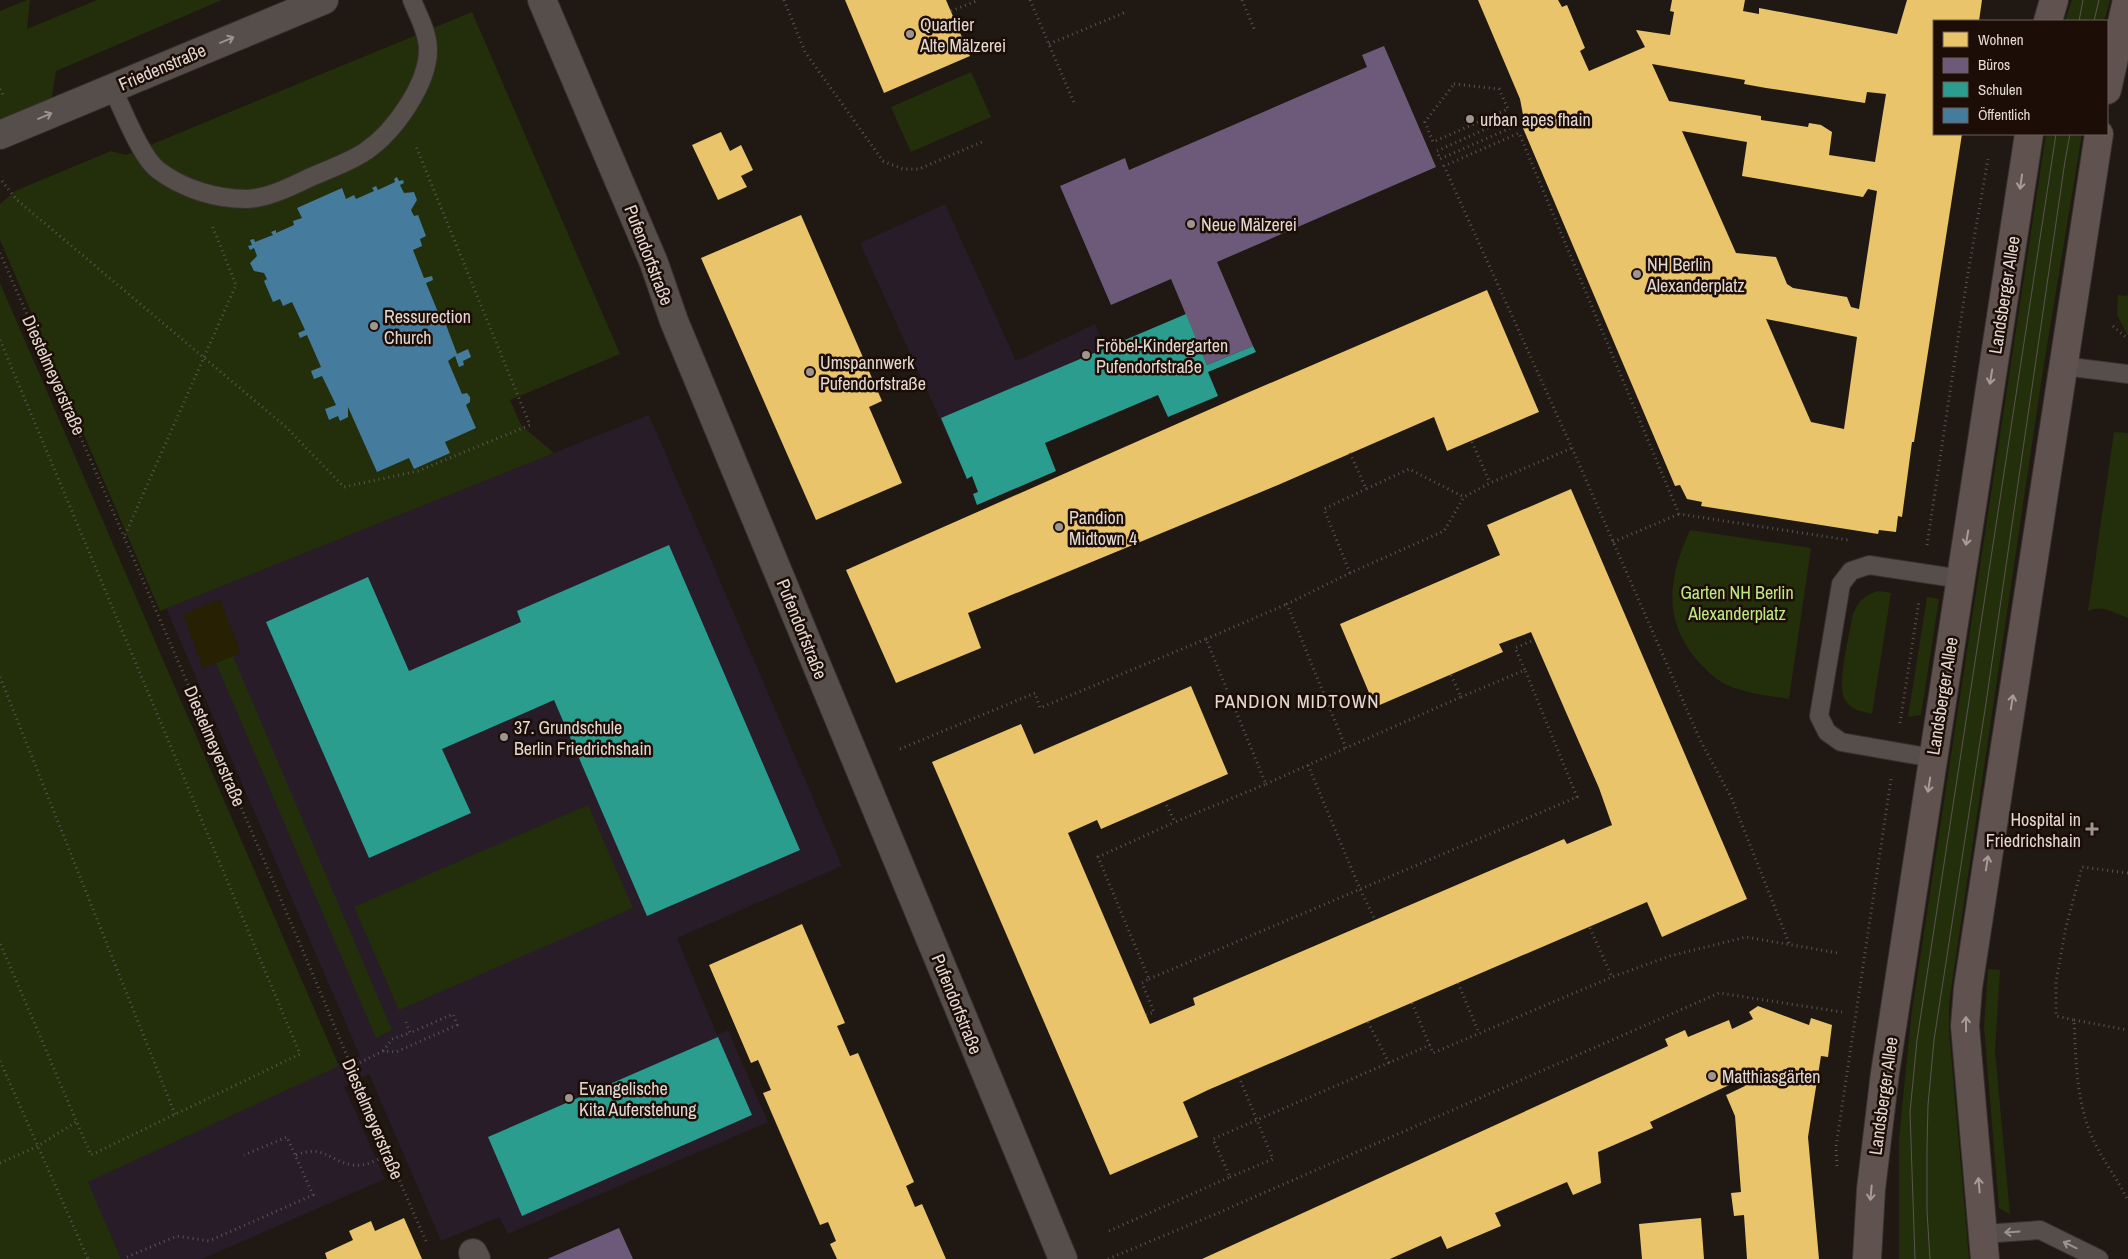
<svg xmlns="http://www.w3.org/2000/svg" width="2128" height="1259" viewBox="0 0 2128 1259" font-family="'Archivo Narrow',sans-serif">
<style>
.education{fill:#271c28}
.green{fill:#232f0b}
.sand{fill:#282003}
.homes{fill:#e9c46a;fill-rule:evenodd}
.offices{fill:#6d597a}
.schools{fill:#2a9d8f}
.public{fill:#457b9d}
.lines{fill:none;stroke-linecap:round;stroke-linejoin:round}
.lane-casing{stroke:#38322f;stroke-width:20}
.street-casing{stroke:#38322f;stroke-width:30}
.secondary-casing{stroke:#38322f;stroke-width:30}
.primary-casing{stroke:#38322f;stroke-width:30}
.path{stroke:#595450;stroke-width:3;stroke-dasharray:1 4;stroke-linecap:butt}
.lane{stroke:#554e4b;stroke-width:18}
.street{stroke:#554e4b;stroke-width:28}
.secondary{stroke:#554e4b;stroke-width:28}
.primary{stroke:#60524e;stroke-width:28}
.tram{stroke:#5b5451;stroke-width:1}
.oneway{stroke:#9c938e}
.oneway2{stroke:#a89c97}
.poi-dot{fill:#9f958f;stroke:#1c0e06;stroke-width:2}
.labels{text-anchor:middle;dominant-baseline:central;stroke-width:5;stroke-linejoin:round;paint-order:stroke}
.poi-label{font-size:18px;fill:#e3d8d2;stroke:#1c0e06;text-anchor:start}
.street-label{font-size:18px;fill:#e3d8d2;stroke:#1c0e06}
.park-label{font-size:18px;fill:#beea82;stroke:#1c0e06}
.neighbourhood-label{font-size:19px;letter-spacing:1px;fill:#e3d8d2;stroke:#1c0e06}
</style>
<rect width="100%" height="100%" fill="#201813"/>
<path class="education" d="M945,204L1016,361L1095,324L1105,348L1133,336L1158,395L1045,443L1056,471L977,505L973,494L978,492L972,477L967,479L860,243Z
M649,415L842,866L677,938L717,1035L728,1030L768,1122L508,1234L499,1217L441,1241L369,1074L344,1086L385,1179L202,1259H121L87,1182L360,1056L166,608Z"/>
<path class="green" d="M27,0H30L27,29L97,0H222L56,71L51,102L0,123V11Z
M2072,0H2110L2104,21H2065Z
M472,12L620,354L510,400L521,425L554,453L160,611L0,240V204L15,191L111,151L126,155Z
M971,72L991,117L911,152L891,107Z
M2046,134H2082L2043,370L1949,1003V1031L1969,1259H1899V1138L1911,1018Z
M0,283L339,1066L88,1182L121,1259H0Z
M2128,293V336L2117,315L2118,295L2127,296Z
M2114,432L2128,433V618C2115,613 2101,604 2088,611Z
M1690,530L1811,548L1789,699C1770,696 1750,694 1732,687C1717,682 1707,671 1696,659C1662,618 1669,576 1690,530Z
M1879,591L1891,593L1872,714C1861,711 1851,710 1845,700C1836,687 1850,631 1853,614C1859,600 1865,594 1879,591Z
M1927,597L1939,599L1921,715L1908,717Z
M233,656L392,1030L376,1038L216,663Z
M588,805L633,908L399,1010L354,907Z
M1988,969L2000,970L1995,1051L2010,1214L1999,1208L1984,1027Z"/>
<path class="sand" d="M220,599L241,653L203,668L183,614Z"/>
<path class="homes" d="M845,0H946L970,56L884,93Z
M1478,0H1558L1562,7L1567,5L1585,48L1580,51L1589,71L1645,47L1636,30L1670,35L1674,12L1670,11L1672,0H1745L1743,11L1759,14V8L1897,34L1907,0H1982L1979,21H1934V134H1962L1914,442H1912L1902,517L1898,516L1896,532L1879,530L1878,534L1701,506L1702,502L1687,499L1680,485L1675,486L1520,121L1524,120L1520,99ZM1652,64L1745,80L1744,84L1766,88L1865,103L1867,92L1886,94L1875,162L1829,155L1832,132L1821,125L1809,123L1808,127L1761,120V116L1669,101ZM1682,131L1747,142L1742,176L1863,197L1868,189L1877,191L1859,309L1851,307L1847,297L1793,288L1787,284L1776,257L1736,253ZM1766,319L1857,337L1844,429L1811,422Z
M721,132L730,151L741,145L753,170L741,176L747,187L718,200L692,145Z
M801,215L882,401L869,407L902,483L816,520L701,258Z
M1487,290L1539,412L1447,451L1434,417L1278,485L968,613L981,648L896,683L846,570L1240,396Z
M1571,489L1747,899L1662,937L1647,902L1208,1090L1183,1102L1198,1137L1110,1175L932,762L1021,724L1034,754L1191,686L1228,774L1101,829L1097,820L1068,833L1150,1024L1195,1005L1193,998L1564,839L1567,844L1612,825L1599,788L1531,632L1499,644L1503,652L1375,707L1340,624L1500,555L1487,525Z
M802,924L845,1023L837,1026L850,1056L858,1053L914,1182L906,1186L915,1207L922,1204L946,1259H837L830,1244L836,1241L828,1222L820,1225L763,1093L771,1090L758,1060L751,1063L709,965Z
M1758,1006L1809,1025L1811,1018L1832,1025L1828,1057L1821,1056L1808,1137L1819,1259H1747L1744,1215L1734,1216L1731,1193L1741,1192L1735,1116L1726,1095L1745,1086L1742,1079L1650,1122L1653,1128L1598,1152L1601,1183L1573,1195L1567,1182L1495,1213L1501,1226L1447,1249L1441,1236L1390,1259H1202L1668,1046L1665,1039L1685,1030L1688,1037L1729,1020L1732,1029L1753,1019L1749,1012Z
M404,1218L422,1259H327L325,1253L353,1240L349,1231L371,1221L375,1231Z
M1701,1218L1704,1259H1642L1639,1224Z"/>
<path class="offices" d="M1384,46L1436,167L1217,262L1253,346L1207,365L1171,279L1111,305L1060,186L1125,158L1129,170L1150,161L1367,67L1362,55Z
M619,1228L633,1259H547Z"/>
<path class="schools" d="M1186,314L1207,365L1253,346L1256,352L1208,372L1218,396L1168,417L1158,395L1045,443L1056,471L977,505L973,494L978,492L972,476L967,479L941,418Z
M669,545L800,850L647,916L554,700L442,749L471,813L369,858L266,622L368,577L409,671L521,622L517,611Z
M718,1037L752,1115L522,1216L488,1137Z"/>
<path class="public" d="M397,177L399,181L403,180L404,183L400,185L404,193L414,192L417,200L411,210L414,216L418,215L426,236L420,239L422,246L413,250L424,278L432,276L433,280L426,283L440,317L450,312L453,319L445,322L457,354L468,349L471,357L463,361L464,365L459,367L455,356L448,361L462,394L467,393L470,397V402L466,405L476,428L445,442L450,453L414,469L409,458L377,472L348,407V417L340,421L338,416L329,420L325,409L336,405L322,376L314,379L311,371L321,367L307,335L300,338L298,333L305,330L292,302L283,306L280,299L273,302L264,281L267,279L264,273L254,271L250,263L257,256L254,248L250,250L248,246L252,245L250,240L254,239L255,242L273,235L271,232L276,230V233L294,225L293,221L302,218L297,208L342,188L346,199L354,195L356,199L374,191L372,188L376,186L378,190L395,182L394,179Z"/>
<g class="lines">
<defs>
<path id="lane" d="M112,88C123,109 140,156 158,170C183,189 216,199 247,199C269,198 292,186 311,177C329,169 350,162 366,151C394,132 428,84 428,50C428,33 418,15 412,0
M2063,366L2128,374
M1933,758L1841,742L1827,732L1819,716L1841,584L1851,571L1869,565L1961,579
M1983,1234L2040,1230L2099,1259"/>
<path id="street" d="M542,0L654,263L674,321L1063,1259
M473,1253L476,1259"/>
<path id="secondary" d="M0,135L324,0"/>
<path id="primary" d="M2048,21L2054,0
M2107,90L2127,0
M1867,1259L1871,1189L1885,1073L2029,134
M1985,1259L1965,1026L1968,988L2099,134"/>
</defs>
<use href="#lane" class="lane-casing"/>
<use href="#street" class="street-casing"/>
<use href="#secondary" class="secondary-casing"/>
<use href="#primary" class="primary-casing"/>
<path class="path" d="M784,0L805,52L883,161L903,169H919L982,142
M1030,0L1075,105
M1242,0L1255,31
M951,11L979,0
M1049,44L1126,12
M1454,84L1499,89L1508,109L1433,142L1425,122Z
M0,89L4,97
M1512,117L1515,126L1440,159L1437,151Z
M2,181L16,199L286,427L344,487L418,471L530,425L415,144
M0,253C100,481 199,709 297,937C340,1038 381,1140 426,1241
M2113,326L2128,339
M0,340L300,1054L91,1155L0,943
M1472,442L1490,483
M1350,453L1366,489L1409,469L1464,497
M125,535L236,285L212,225
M1613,542L1679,514
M1927,545L1967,279L1988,159
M1350,573L1324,509L1366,489
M1206,639L1287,604
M1451,675L1461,697L1346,748L1287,604L1350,573L1444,531L1464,497L1490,483L1572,448
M0,677L175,1114
M1461,697L1525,670L1515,648L1534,640
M1900,723L1919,601
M900,749L1035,693L1040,708L1206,639L1266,784L1175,822L1165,802
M1308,765L1360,889L1375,920
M1266,784L1346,748
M2128,873L2082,867L2066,927L2056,981V1016L2074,1020C2076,1060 2076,1100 2092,1137C2102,1160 2118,1179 2128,1201
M1590,928L1612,977
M1789,943L1731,797L1701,742L1572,448L1444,166L1519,133L1679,514L1848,540
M1149,979L1577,797L1525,670
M1458,983L1479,1033
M1412,1003L1433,1053L1612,977L1670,956L1746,937L1838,953
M1146,1015L1154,1012L1142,983L1149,979L1098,857L1175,822
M2074,1020L2128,1030
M1368,1022L1389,1063
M383,1051L392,1039L410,1033
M0,1061L88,1259
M351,1067L383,1051L396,1052L457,1025L453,1014L410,1033L405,1019
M296,1155C325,1144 328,1161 353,1165C365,1167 377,1160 387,1155
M0,1163L38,1146L76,1122
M1837,1166L1836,1147L1891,779
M1230,1177L1273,1159L1239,1077
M1109,1231L1230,1177L1213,1139L1430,1045
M127,1257L177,1236L209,1241L313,1195L287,1137L244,1155
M1108,1259L1218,1213L1719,993L1842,1012"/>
<use href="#lane" class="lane"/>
<use href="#street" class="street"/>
<use href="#secondary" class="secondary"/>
<use href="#primary" class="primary"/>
<path class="tram" d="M2079,21L2083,0
M2094,21L2099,0
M1915,1259L1910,1112L1917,1040L2056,134
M1930,1259L1927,1211V1147L1928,1105L1934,1040L1986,703L2065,161L2070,134"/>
</g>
<defs><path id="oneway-shaft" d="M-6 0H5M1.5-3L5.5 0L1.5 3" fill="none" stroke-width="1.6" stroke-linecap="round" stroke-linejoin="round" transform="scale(1.25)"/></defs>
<g class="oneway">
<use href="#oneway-shaft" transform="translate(227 40) rotate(-23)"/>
<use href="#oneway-shaft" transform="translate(45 116) rotate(-23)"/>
<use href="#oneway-shaft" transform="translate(2012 1232) rotate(176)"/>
<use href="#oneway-shaft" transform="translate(2070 1245) rotate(-154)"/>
</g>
<g class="oneway2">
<use href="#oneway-shaft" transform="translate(2021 182) rotate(98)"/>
<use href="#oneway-shaft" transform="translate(1991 377) rotate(99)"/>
<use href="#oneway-shaft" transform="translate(1967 538) rotate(99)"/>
<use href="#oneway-shaft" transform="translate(2012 702) rotate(-81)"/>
<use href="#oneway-shaft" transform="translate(1929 785) rotate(99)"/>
<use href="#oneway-shaft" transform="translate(1987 863) rotate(-81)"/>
<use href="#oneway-shaft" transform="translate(1966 1024) rotate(-90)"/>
<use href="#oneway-shaft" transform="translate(1979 1185) rotate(-95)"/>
<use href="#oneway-shaft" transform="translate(1871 1193) rotate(95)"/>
</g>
<g class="poi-dot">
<circle cx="910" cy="34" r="5"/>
<circle cx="1470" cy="119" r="5"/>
<circle cx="1191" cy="224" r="5"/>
<circle cx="1637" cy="274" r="5"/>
<circle cx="374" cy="326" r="5"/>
<circle cx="1086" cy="355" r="5"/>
<circle cx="810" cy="372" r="5"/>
<circle cx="1059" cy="527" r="5"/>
<circle cx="504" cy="737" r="5"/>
<path d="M2089.5 821.5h5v5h5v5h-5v5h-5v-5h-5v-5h5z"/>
<circle cx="1712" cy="1076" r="5"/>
<circle cx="569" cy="1098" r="5"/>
</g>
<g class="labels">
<g class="poi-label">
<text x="920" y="24">Quartier<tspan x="920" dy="21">Alte Mälzerei</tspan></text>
<text x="1480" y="119">urban apes fhain</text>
<text x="1201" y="224">Neue Mälzerei</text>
<text x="1647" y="264">NH Berlin<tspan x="1647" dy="21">Alexanderplatz</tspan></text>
<text x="384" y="316">Ressurection<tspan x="384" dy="21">Church</tspan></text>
<text x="1096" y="345">Fröbel-Kindergarten<tspan x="1096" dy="21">Pufendorfstraße</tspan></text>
<text x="820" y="362">Umspannwerk<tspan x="820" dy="21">Pufendorfstraße</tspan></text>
<text x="1069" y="517">Pandion<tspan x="1069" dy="21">Midtown 4</tspan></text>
<text x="514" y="727">37. Grundschule<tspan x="514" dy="21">Berlin Friedrichshain</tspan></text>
<text x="2081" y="819" text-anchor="end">Hospital in<tspan x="2081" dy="21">Friedrichshain</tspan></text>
<text x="1722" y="1076">Matthiasgärten</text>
<text x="579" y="1088">Evangelische<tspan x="579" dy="21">Kita Auferstehung</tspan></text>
</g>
<g class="street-label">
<text transform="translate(162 67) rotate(-23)">Friedenstraße</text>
<text transform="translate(649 255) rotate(69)">Pufendorfstraße</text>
<text transform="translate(2004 295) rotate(-81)">Landsberger Allee</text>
<text transform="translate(54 375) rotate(66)">Diestelmeyerstraße</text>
<text transform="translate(802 629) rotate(68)">Pufendorfstraße</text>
<text transform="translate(1942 696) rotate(-81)">Landsberger Allee</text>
<text transform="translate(215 746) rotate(67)">Diestelmeyerstraße</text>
<text transform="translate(957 1004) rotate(68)">Pufendorfstraße</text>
<text transform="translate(1883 1096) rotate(-82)">Landsberger Allee</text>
<text transform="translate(373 1119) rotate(67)">Diestelmeyerstraße</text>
</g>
<g class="park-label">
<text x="1737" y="592">Garten NH Berlin<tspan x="1737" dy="21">Alexanderplatz</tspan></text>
</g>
<g class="neighbourhood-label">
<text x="1297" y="701">PANDION MIDTOWN</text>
</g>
</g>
<rect x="1933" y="20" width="175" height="115" fill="#1c0e06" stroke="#6c5f58"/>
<rect x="1943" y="32" width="25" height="15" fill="#e9c46a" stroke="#6c5f58"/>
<text x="1978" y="45" font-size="15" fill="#e3d8d2">Wohnen</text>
<rect x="1943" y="58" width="25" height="15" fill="#6d597a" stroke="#6c5f58"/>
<text x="1978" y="70" font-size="15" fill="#e3d8d2">Büros</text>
<rect x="1943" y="82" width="25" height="15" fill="#2a9d8f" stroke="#6c5f58"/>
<text x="1978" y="95" font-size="15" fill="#e3d8d2">Schulen</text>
<rect x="1943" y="108" width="25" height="15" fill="#457b9d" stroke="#6c5f58"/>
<text x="1978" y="120" font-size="15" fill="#e3d8d2">Öffentlich</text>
</svg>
